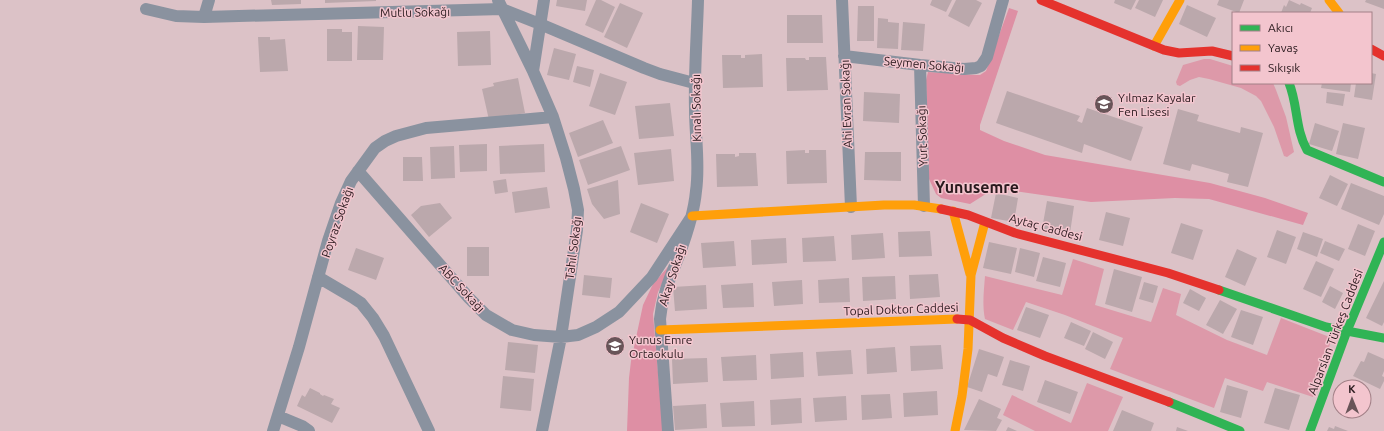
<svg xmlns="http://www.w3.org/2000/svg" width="1384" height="431" viewBox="0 0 1384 431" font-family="Ubuntu,sans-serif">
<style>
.green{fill:#dd99a9}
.forest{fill:#de8fa4}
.building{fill:#bba8ac}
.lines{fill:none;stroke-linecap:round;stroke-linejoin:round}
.street{stroke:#8a929f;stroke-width:12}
.fast{stroke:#30b455;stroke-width:9}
.slow{stroke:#ff9f0a;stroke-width:9}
.jam{stroke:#e5322d;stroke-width:9}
.labels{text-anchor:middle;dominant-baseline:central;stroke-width:3;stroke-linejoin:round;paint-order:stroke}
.street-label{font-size:12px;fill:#29191d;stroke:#f3c5ce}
.poi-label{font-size:12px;fill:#29191d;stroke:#f3c5ce;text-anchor:start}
.district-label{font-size:16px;font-weight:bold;fill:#29191d;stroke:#f3c5ce}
</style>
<rect width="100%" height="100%" fill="#dcc2c7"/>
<path class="green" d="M1204,59H1210L1233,66V83H1273L1276,90L1286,117L1294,152L1287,157L1284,156L1274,127L1261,101L1256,96L1241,88L1209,79L1199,77L1190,80L1180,86L1177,85L1176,82L1183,65Z
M1073,259L1104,269L1095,305L1151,322L1163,288L1181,294L1176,315L1227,340L1267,355L1281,318L1332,338L1313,397L1267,382L1263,391L1225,378L1214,408L1110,369L1123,338L1065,315L1026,302L1013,330L985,319C982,305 984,290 985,276L1062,295Z
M1087,383L1123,397L1108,431H1035L1003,415L1012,395L1071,423Z"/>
<path class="forest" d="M1009,8L1018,11L980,125V130L1004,141L1045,155L1210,183L1265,198L1308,213L1303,225L1209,199L1175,198L1091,202L1001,189L992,190L970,204L941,198L936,194L929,179L926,80L928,72L976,75H980L986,71Z
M673,261L658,292L653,314L663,431H627L629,378L631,361L643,305L653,284Z"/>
<path class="building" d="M271,0H301V4L272,5Z
M325,0H376V1L325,3Z
M557,0H587L585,11L556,6Z
M596,0H601L615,7L603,33L585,25Z
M932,0H952L946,12L930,5Z
M956,0H976L982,3L969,27L948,16Z
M1115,0H1136L1131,10L1114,3Z
M1139,0H1163L1155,17L1135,8Z
M1219,0H1244L1239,13L1217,5Z
M1289,0L1300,5L1301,3L1312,8L1310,13H1281L1284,5L1286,7Z
M1366,0H1384V9L1365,2Z
M620,3L643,13L627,48L604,37Z
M1187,5L1216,18L1207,37L1179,24Z
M858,6H874V41H857Z
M787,15H822L823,43H787Z
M878,18L888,19V22L899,23L898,49L877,48Z
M903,22L925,24L923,51L901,50Z
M358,26L384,27L383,60H357Z
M327,29H342V32H352V61H327Z
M490,31L491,65L458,66L457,32Z
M258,37H270V40L285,39L288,71L260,72Z
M554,48L576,54L569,80L547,75Z
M762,54L763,87L723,88L722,55H741V58H745V55Z
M809,57H826L828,90L787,91L786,58H805L806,60H809Z
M577,66L594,70L590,87L573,82Z
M600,73L627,82L615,115L589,106Z
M1371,73L1376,74L1372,100L1354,97L1356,83H1371Z
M518,78L525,113L489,120L482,89L494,86L493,83Z
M1322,83H1351L1350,92L1321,88Z
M1007,91L1080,116L1077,121L1082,123L1087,108L1143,127L1131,161L1084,144L1082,153L996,123Z
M864,92L900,94L899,123L863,121Z
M1327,92L1345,94L1343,106L1326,103Z
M670,103L674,136L639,139L635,106Z
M1178,109L1199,115L1197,121L1240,133L1241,127L1263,133L1248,187L1227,182L1229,174L1192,164L1190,171L1163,164Z
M603,120L613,143L578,157L569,133Z
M1315,123L1339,131L1332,151L1309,144Z
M1343,123L1365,128L1358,159L1336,154Z
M487,144V171L460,172L459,145Z
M544,144L545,172L500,174L499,146Z
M454,146L455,178L431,179L430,147Z
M621,146L630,170L588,185L579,160Z
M671,149L674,181L638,185L634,153Z
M805,150V153H809V150H826L827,183L787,184L786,151Z
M865,152H901V181L864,180Z
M739,153H756L758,186L717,187L716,154H735V157L739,156Z
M403,157H422L423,181H403Z
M1330,175L1348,184L1337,206L1319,198Z
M506,179L508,192L495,194L493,181Z
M618,180L620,214L604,219L592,204L587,189Z
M1351,183L1384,196V214L1379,225L1341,209Z
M547,187L550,208L515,213L512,192Z
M996,193L1018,198L1014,222L991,218Z
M1047,201L1074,206L1070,233L1042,229Z
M440,203L452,218L429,237L411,215L421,206Z
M641,203L669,214L657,243L630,232Z
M1106,212L1130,218L1123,246L1099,240Z
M1181,223L1203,230L1193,260L1171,253Z
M1358,224L1375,231L1365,256L1348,249Z
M1277,230L1296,237L1286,264L1267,257Z
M930,231L932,256L899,257L898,232Z
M1303,232L1323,239L1317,257L1297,249Z
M883,233L885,258L852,260L851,235Z
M834,236L836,261L803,262L802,238Z
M786,238L787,263L752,265L751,240Z
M734,241L736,266L703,268L701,243Z
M1325,241L1345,249L1339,261L1320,253Z
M989,242L1017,248L1011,274L983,268Z
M467,247H489V276H467Z
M356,248L384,258L376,280L348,270Z
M1020,248L1040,253L1034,277L1015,272Z
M1237,249L1257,258L1245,286L1225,277Z
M1043,257L1066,263L1060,287L1036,281Z
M1316,261L1334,269L1321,297L1303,289Z
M1114,269L1142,277L1132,312L1105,304Z
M938,274L940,297L910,299L909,275Z
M584,275L612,278L610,298L582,295Z
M895,276L896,299L863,301L862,277Z
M849,278L850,302L819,303L818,280Z
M802,280L803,304L774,306L772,282Z
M1384,281V322L1382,326L1366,318Z
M1144,282L1158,286L1153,303L1139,299Z
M753,283L754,307L723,308L721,285Z
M706,285L707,309L675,311L673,287Z
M1330,286L1343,293L1335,309L1322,302Z
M1190,289L1206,298L1199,311L1183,303Z
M1220,300L1237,309L1223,334L1206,325Z
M1026,307L1049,315L1040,338L1017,330Z
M1241,310L1263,317L1253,345L1231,337Z
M1071,322L1091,331L1084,346L1064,338Z
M1093,332L1113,342L1105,359L1085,349Z
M508,342L538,345L535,373L505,370Z
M941,345L943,369L911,371L910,346Z
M895,347L897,372L867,374L866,349Z
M979,349L1004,357L997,377L988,374L982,392L967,387Z
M851,350L853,374L818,376L816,352Z
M803,352L804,377L771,379L770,354Z
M1368,352L1384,359V371L1382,376L1384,377V381L1380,389L1353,376L1361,361L1364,362Z
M756,355L757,380L723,381L721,357Z
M707,358L708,382L673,384L672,359Z
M1010,360L1030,366L1023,391L1002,385Z
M503,376L534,379L531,411L500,408Z
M1045,380L1078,392L1070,414L1037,402Z
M1227,385L1248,391L1241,418L1220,412Z
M310,388L320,393V394L323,396L324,395L334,399L331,404L340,408L332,423L297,406L302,395L305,397Z
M1275,388L1300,395L1289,430L1264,423Z
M937,391L938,415L904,417L903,393Z
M890,394L892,418L862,420L861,395Z
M846,396L847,420L815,422L813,398Z
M801,398L802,423L771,425L770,400Z
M979,399L1001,409L997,418L1002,420L996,431L964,430Z
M754,401L755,426L722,427L720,403Z
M706,404L707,428L675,430L673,406Z
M1122,410L1154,423L1151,431H1113Z
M1335,426L1348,431H1327L1329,427L1334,429Z
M1008,427L1017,431H1006Z
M1177,427L1188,431H1176Z"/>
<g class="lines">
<path class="street" d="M498,0L533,71
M842,0L851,207
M146,9L176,16L204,17L502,9L540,24L644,68L660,74L694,83
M204,17L209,0
M844,56L920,65L964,69L976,68L981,66L987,57L1003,0
M920,65L924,206
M358,171L469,298L486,315L512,330L534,335L561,337L578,335L596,327L619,312L636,294L652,277L692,216
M318,277L352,297L361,303L373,318L384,336L429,431
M278,416L302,426L309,431
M273,431L299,347L328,241L341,203L351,181L375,148L385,141L396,136L426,128L553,117
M542,431L561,337L577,230L578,210L574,189L566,158L553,117L533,71L544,0
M668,431L660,319C662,296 669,280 678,258C686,237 694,214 696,191C700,164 695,136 695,109C694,73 697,36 698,0"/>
<path class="fast" d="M1289,83C1298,105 1295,129 1307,150L1384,182
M1219,290L1326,327L1384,338
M1169,402L1240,431
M1310,431L1347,331L1384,242"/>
<path class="slow" d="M1329,0L1339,13
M1154,46L1180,0
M953,211L970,274
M692,216L884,205H914L941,209
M660,330L957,319
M955,431L962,396L968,349L971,275L985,222"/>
<path class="jam" d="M1041,0L1164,50L1179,53L1212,51L1233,56
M1371,49L1384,56
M941,209L968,215L1015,233L1168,273L1219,290
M957,319L970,320L1003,338L1045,356L1169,402"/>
</g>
<defs>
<symbol id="school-disc" viewBox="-11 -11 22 22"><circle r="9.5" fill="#685458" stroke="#f3c5ce"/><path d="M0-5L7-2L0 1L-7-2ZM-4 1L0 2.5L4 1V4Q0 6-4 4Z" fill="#fff"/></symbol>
</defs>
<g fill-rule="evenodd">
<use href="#school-disc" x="1093" y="93" width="22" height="22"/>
<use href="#school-disc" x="604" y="335" width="22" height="22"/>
</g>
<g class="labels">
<g class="street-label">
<text transform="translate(415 12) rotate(-1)">Mutlu Sokağı</text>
<text transform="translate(924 64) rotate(5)">Seymen Sokağı</text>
<text transform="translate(846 104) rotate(-92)">Ahi Evran Sokağı</text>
<text transform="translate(696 108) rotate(-91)">Kınalı Sokağı</text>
<text transform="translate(922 136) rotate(-92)">Yurt Sokağı</text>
<text transform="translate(337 222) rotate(-71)">Poyraz Sokağı</text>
<text transform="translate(1046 227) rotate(15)">Aytaç Caddesi</text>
<text transform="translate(573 248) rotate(-83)">Tahıl Sokağı</text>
<text transform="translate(672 275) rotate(-72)">Akay Sokağı</text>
<text transform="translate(462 288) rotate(47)">ABC Sokağı</text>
<text transform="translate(901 309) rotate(-2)">Topal Doktor Caddesi</text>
<text transform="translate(1335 332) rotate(-69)">Alparslan Türkeş Caddesi</text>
</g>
<g class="poi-label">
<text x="1118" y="97">Yılmaz Kayalar<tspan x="1118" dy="14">Fen Lisesi</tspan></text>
<text x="629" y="339">Yunus Emre<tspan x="629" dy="14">Ortaokulu</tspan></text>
</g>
<g class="district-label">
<text x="977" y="187">Yunusemre</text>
</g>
</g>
<rect x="1232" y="12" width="140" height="72" fill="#f3c5ce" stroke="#a28087"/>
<rect x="1240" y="25" width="20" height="6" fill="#30b455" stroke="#a28087"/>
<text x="1268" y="32" font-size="12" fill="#29191d">Akıcı</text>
<rect x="1240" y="45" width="20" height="6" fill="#ff9f0a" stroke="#a28087"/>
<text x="1268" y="52" font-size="12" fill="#29191d">Yavaş</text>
<rect x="1240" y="65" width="20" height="6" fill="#e5322d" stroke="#a28087"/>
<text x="1268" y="72" font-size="12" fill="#29191d">Sıkışık</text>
<g transform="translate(1352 399) rotate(359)"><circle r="19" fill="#f3c5ce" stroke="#a28087"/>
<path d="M0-3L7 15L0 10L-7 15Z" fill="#685458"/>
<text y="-6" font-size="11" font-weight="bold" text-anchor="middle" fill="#29191d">K</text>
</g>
</svg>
